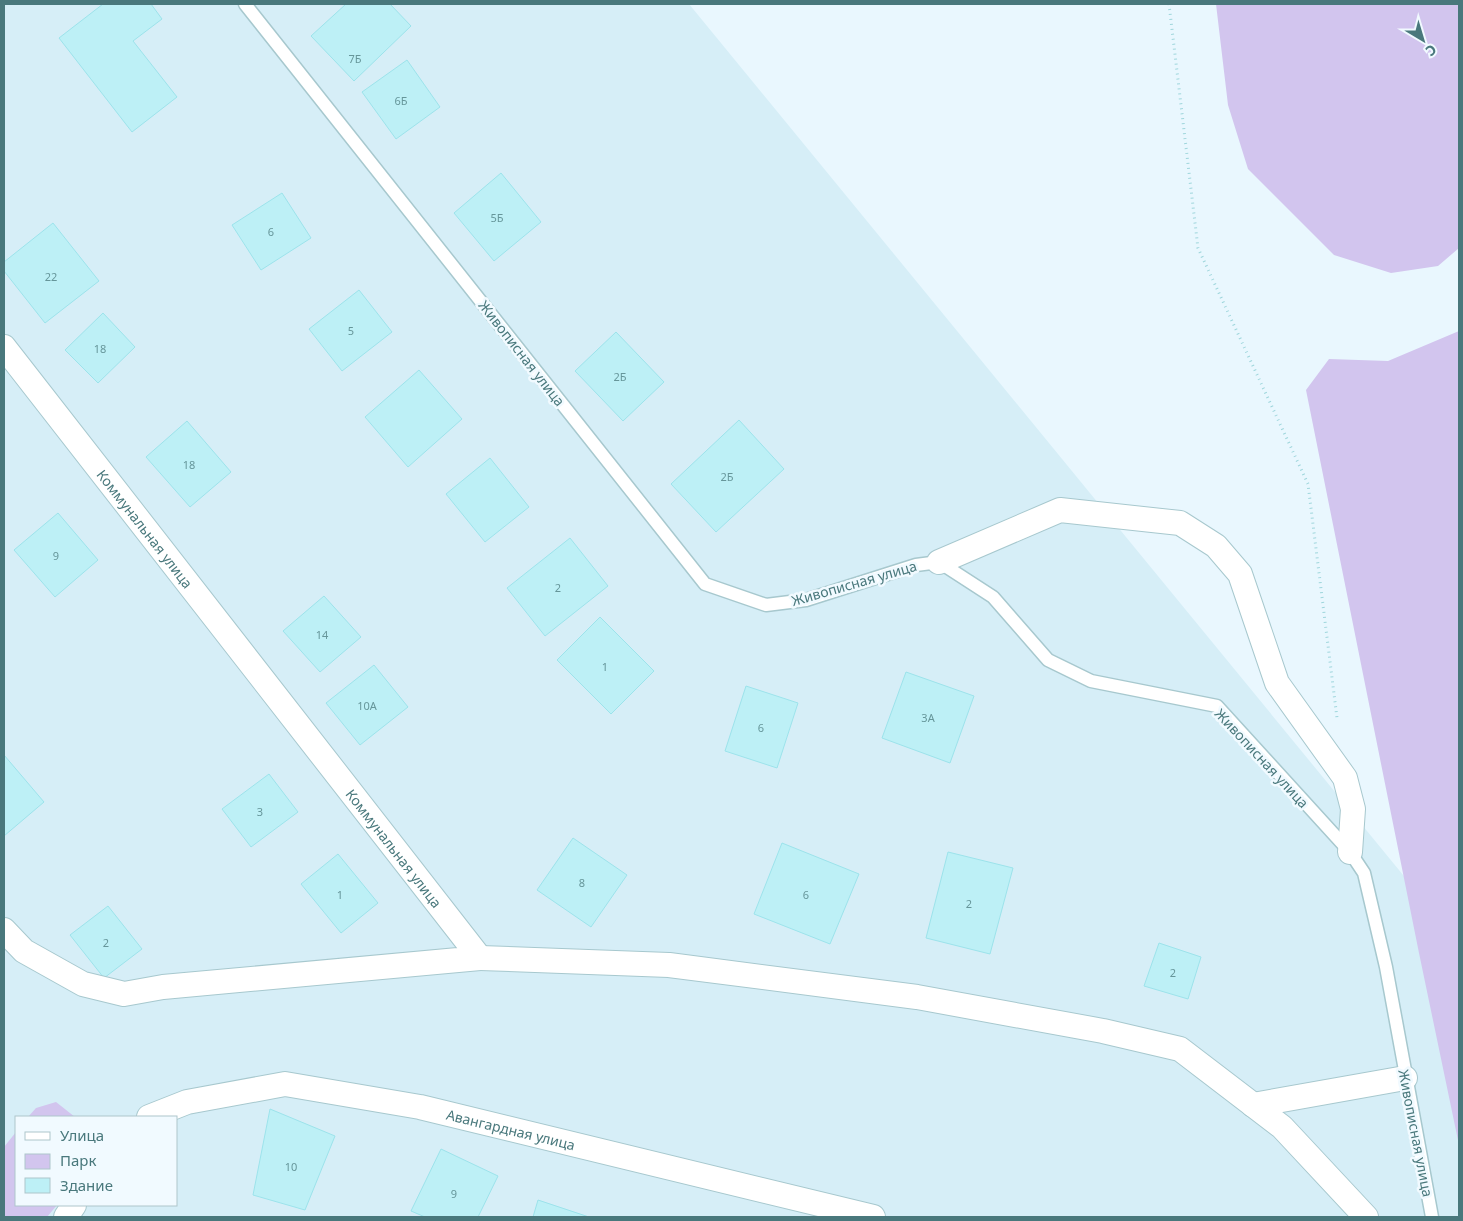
<svg xmlns="http://www.w3.org/2000/svg" width="1463" height="1221" viewBox="0 0 1463 1221" font-family="'Noto Sans',sans-serif">
<style>
.residential{fill:#d6eef7;fill-rule:evenodd}
.green{fill:#d2c5ee}
.building{fill:#bdf0f6;stroke:#9ce3eb}
.lines{fill:none;stroke-linecap:round;stroke-linejoin:round}
.lane-casing{stroke:#a7c8ce;stroke-width:15}
.street-casing{stroke:#a7c8ce;stroke-width:26}
.path{stroke:#9fd6dc;stroke-width:3;stroke-dasharray:1 4;stroke-linecap:butt}
.lane{stroke:#fff;stroke-width:12}
.street{stroke:#fff;stroke-width:24}
.labels{text-anchor:middle;dominant-baseline:central;stroke-width:5;stroke-linejoin:round;paint-order:stroke}
.number-label{font-size:11px;fill:#66969a}
.street-label{font-size:14px;fill:#49787c;stroke:#f1faff}
</style>
<rect width="100%" height="100%" fill="#e9f7fe"/>
<path class="residential" d="M4,4H689L1458,942L1459,1217H4ZM16,1117H176V1205H16Z"/>
<path class="green" d="M1216,4H1459V248L1438,266L1391,273L1334,255L1248,169L1228,105Z
M1459,331V1145L1419,953L1306,390L1329,359L1388,361Z
M56,1102L75,1117H28L36,1108Z
M16,1132V1205H57L47,1217H4V1147Z"/>
<path class="building" d="M103,4H151L162,19L133,41L177,97L132,132L59,38Z
M346,4H390L411,26L354,81L311,36Z
M407,60L440,107L396,139L362,92Z
M501,173L541,222L494,261L454,213Z
M282,193L311,238L261,270L232,225Z
M53,223L99,281L45,323L4,271V262Z
M359,290L392,332L342,371L309,329Z
M103,313L135,347L98,383L65,350Z
M616,332L664,382L623,421L575,371Z
M419,370L462,419L408,467L365,417Z
M739,420L784,469L716,532L671,484Z
M187,421L231,472L190,507L146,457Z
M490,458L529,507L485,542L446,494Z
M58,513L98,560L55,597L14,550Z
M570,538L608,586L545,636L507,588Z
M324,596L361,637L320,672L283,631Z
M600,617L654,671L611,714L557,660Z
M374,665L408,707L360,745L326,703Z
M906,672L974,696L950,763L882,738Z
M746,686L798,703L777,768L725,751Z
M4,755L44,802L4,836Z
M269,774L298,812L251,847L222,809Z
M573,838L627,875L591,927L537,890Z
M782,843L859,874L830,944L754,914Z
M948,852L1013,868L990,954L926,938Z
M338,854L378,903L341,933L301,884Z
M108,906L142,949L104,978L70,935Z
M1159,943L1201,957L1188,999L1144,986Z
M270,1109L335,1136L305,1210L253,1195Z
M441,1149L498,1176L478,1217H425L411,1211Z
M538,1200L589,1217H533Z"/>
<g class="lines">
<defs>
<path id="lane" d="M245,4L705,584L766,605L806,600L916,565L939,562L993,597L1048,660L1091,681L1217,706L1350,852L1364,873L1386,967L1432,1217"/>
<g id="street">
<path id="s1" d="M4,347L480,958L163,987L124,994L83,984L24,951L4,930"/>
<path d="M939,562L1060,510L1180,523L1216,546L1240,574L1277,683L1345,778L1353,809L1350,852"/>
<path d="M480,958L669,965L917,997L1103,1031L1180,1049L1282,1127L1366,1217"/>
<path d="M1253,1105L1405,1078"/>
<path id="s2" d="M149,1117L187,1102L285,1084L420,1107L873,1217"/>
<path d="M66,1217L74,1205"/>
</g>
</defs>
<use href="#lane" class="lane-casing"/>
<use href="#street" class="street-casing"/>
<path class="path" d="M1169,4L1198,248L1308,484L1337,718"/>
<use href="#lane" class="lane"/>
<use href="#street" class="street"/>
</g>
<g class="labels">
<g class="number-label">
<text x="355" y="58">7Б</text>
<text x="401" y="100">6Б</text>
<text x="497" y="217">5Б</text>
<text x="271" y="231">6</text>
<text x="51" y="276">22</text>
<text x="351" y="330">5</text>
<text x="100" y="348">18</text>
<text x="620" y="376">2Б</text>
<text x="189" y="464">18</text>
<text x="727" y="476">2Б</text>
<text x="56" y="555">9</text>
<text x="558" y="587">2</text>
<text x="322" y="634">14</text>
<text x="605" y="666">1</text>
<text x="367" y="705">10А</text>
<text x="928" y="717">3А</text>
<text x="761" y="727">6</text>
<text x="260" y="811">3</text>
<text x="582" y="882">8</text>
<text x="340" y="894">1</text>
<text x="806" y="894">6</text>
<text x="969" y="903">2</text>
<text x="106" y="942">2</text>
<text x="1173" y="972">2</text>
<text x="291" y="1166">10</text>
<text x="454" y="1193">9</text>
</g>
<g class="street-label">
<text transform="translate(522 353) rotate(52)">Живописная улица</text>
<text stroke="none"><textPath href="#s1" startOffset="230">Коммунальная улица</textPath></text>
<text transform="translate(854 583) rotate(-16)">Живописная улица</text>
<text transform="translate(1262 758) rotate(47)">Живописная улица</text>
<text stroke="none"><textPath href="#s1" startOffset="635">Коммунальная улица</textPath></text>
<text stroke="none"><textPath href="#s2" startOffset="371">Авангардная улица</textPath></text>
<text transform="translate(1416 1133) rotate(79)">Живописная улица</text>
</g>
</g>
<rect width="1463" height="1221" fill="none" stroke="#49787c" stroke-width="10"/>
<rect x="15" y="1116" width="162" height="90" fill="#f1faff" stroke="#aec6cb"/>
<rect x="25" y="1132" width="25" height="8" fill="#ffffff" stroke="#aec6cb"/>
<text x="60" y="1141" font-size="15" fill="#49787c">Улица</text>
<rect x="25" y="1154" width="25" height="15" fill="#d2c5ee" stroke="#aec6cb"/>
<text x="60" y="1166" font-size="15" fill="#49787c">Парк</text>
<rect x="25" y="1178" width="25" height="15" fill="#bdf0f6" stroke="#aec6cb"/>
<text x="60" y="1191" font-size="15" fill="#49787c">Здание</text>
<g transform="translate(1423 40) rotate(142)" stroke="#f1faff" stroke-width="4" paint-order="stroke">
<path d="M0-4L9 19L0 12L-9 19Z" fill="#49787c"/>
<text y="-8" font-size="14" font-weight="bold" text-anchor="middle" fill="#49787c">С</text>
</g>
</svg>
